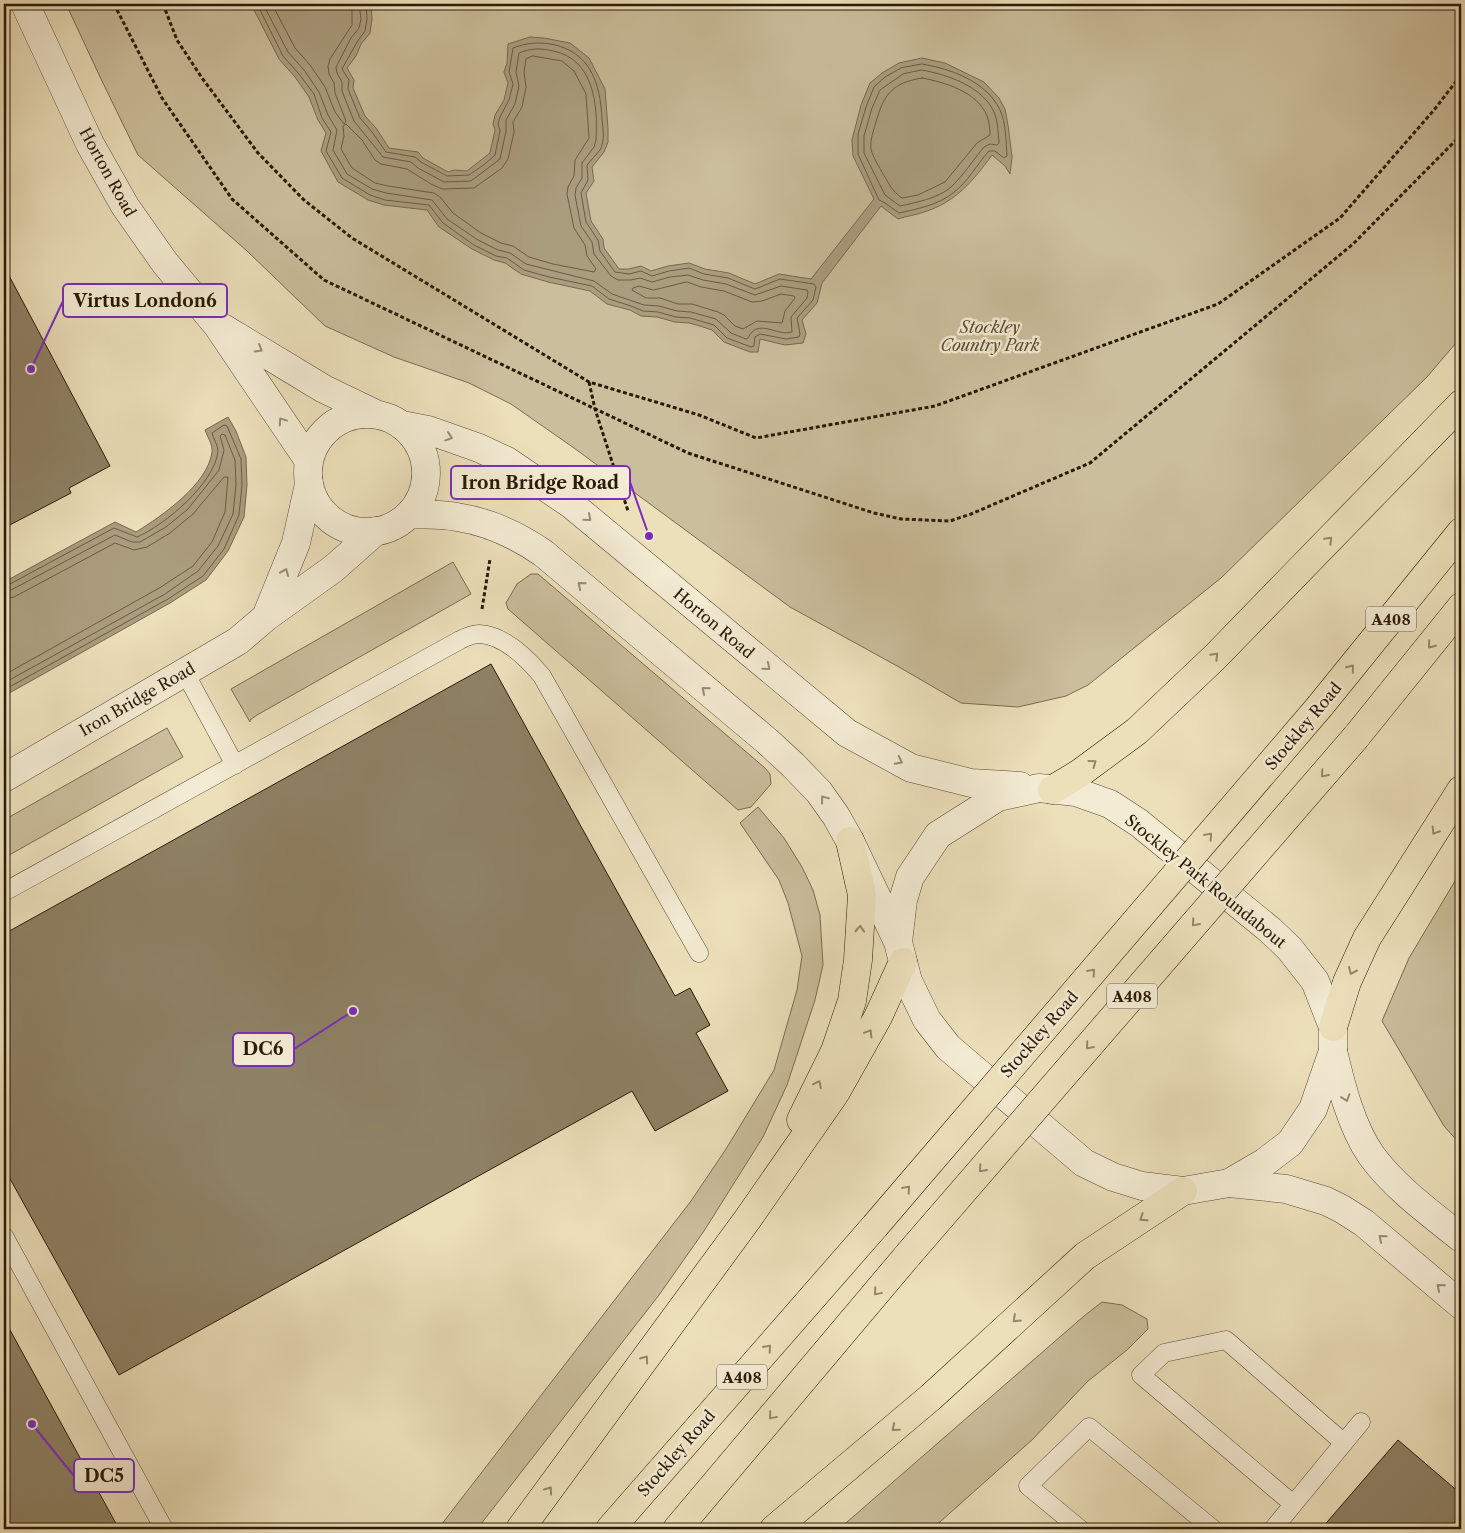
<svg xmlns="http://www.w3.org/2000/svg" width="1465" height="1533" viewBox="0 0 1465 1533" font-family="'Libre Caslon Text',serif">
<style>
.green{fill:#cbbe9c;stroke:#7a6c52}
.water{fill:#aa9d7e;stroke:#76694e}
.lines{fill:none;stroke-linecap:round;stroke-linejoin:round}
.shore{stroke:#6a5c42;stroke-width:1}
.building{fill:#8e8165;stroke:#291a07}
.service-casing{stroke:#5a4c34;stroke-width:19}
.minor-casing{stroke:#5a4c34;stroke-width:29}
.tertiary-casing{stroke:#5a4c34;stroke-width:29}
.primary-casing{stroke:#291a07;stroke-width:29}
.path{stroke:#291a07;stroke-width:3;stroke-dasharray:4 2.5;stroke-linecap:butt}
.service{stroke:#f3ebd3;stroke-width:18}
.minor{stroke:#f3ebd3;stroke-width:28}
.tertiary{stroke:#f3ebd3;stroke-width:28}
.primary{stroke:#ece0bb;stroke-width:28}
.primary-bridge-casing{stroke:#291a07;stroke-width:29;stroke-linecap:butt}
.primary-bridge{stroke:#ece0bb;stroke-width:28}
.oneway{stroke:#988d77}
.oneway2{stroke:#94876a}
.labels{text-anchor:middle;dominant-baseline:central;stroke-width:5;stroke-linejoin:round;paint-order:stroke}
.shield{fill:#f3ebd3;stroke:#665944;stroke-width:1}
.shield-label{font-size:15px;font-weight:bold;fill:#291a07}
.street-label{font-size:16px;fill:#291a07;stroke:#f3ebd3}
.park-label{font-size:16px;font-style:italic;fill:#5a4b34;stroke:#f3ebd3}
.leader{fill:none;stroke:#7b2cbf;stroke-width:2}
.callout-dot{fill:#7b2cbf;stroke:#f3ebd3;stroke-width:2}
.callout{fill:#f3ebd3;stroke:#7b2cbf;stroke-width:2}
.callout-label{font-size:18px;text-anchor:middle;font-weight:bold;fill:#291a07}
</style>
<rect width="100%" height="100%" fill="#ece0bb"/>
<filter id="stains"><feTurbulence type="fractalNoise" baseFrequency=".004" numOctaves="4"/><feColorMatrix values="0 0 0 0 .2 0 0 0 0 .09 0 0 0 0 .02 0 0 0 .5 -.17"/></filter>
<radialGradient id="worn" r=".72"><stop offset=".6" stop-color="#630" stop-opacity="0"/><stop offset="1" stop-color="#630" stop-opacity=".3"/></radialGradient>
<path class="green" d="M66,4H1461V337L1427,377L1221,578L1088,685L1066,696L1018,707L961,703L899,667L790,607L574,448L511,404L469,383L394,357L325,326L247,251L138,155L101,79Z
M453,562L471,594L257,715L250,720V722L231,689Z
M531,574H538L765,768L770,774L771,784L751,807L738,810L508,609L506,603L517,584Z
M167,728L183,757L4,858V820Z
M758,807L784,838L802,867L813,890L820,915L823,965L815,1000L787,1085L763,1137L704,1231L659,1295L477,1529H438L691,1201L726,1149L774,1070L797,990L802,956L788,903L779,880L740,823Z
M1461,871V1145L1444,1126L1382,1021L1409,958Z
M1102,1302L1122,1305L1147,1319L1148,1329L1127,1350L1088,1381L1033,1439L932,1529H839L1084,1316Z"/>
<path class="water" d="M251,4H371L372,19L370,33L361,44L356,56L347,68L354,80L353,88L365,116L376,128L389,148L418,152L423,158L448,172L454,170L467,171L490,153L495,130L493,124L495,115L504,100L508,83L504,72L507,63L508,44L530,37L544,38L570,43L589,58L605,89L608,128V142L604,152L592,167L594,181L586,193L591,221L603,239L604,248L619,269H629L641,266L651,271L668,266L689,263L705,269L729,273L755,284L779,274L811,279L874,199L853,156L852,140L861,105L870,83L882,73L899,63L922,58L945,63L984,82L999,98L1005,109L1008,125L1012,157L1010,174L1005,166L992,155C973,181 956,202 924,212C916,215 907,216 898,219L881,206L822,283L817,303L802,320L806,334L803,343L785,345L760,339L758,352H750L724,342L712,330L700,326L689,323L675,322L657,317L641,316L630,310L607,304L590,291L548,282L521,274L505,263L494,260L472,249L439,227L427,210L384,205L368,200L338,182L321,151L326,133L318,120L309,97L295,77L279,59Z
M228,417L236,431L246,457L247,485L244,517L228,551L206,580L170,603L4,696V582L115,522L136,532C162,516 208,484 212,452C213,445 207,436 205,430Z"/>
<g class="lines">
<path class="shore" d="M257,4L283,56L299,74L314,94L322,118L331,132L326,151L342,178L370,195L385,200L429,205L443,223L474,245L496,256L507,258L524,270L549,277L592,286L609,299L631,306L643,311L658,312L676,317L690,318L714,325L727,338L751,347L754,346L755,337L760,334L786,339L799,337L800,334L797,318L813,300L816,287L814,284L780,279L755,289L728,278L704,274L689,268L669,271L652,276L641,271L629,274L615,272L600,251L598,240L586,222L581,193L588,180L587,165C591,160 596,155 600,150C605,141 603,129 602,119C600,83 591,52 551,44C537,42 526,43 513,48L509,72L513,84L509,100L500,117L498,124L500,131L495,155L485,164L469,175L447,176L421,162L415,157L386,152L372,132L360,118L348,89L349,80L342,69L357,42L365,31L367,19L366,4
M263,4L288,52L304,70L319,92L328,115L337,130L333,150L347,174L372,189L386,193L432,200L447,219L478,240L498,250L510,253L526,264L594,281L612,294L644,305L659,306L677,311L691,312L716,319L731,333L746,339L748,338C758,317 777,337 792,332L791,317L807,298L808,292L807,290L781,286L755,295L726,284L703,280L688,275L670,277L652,282L640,278L631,280H618L611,276L594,254L592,242L581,226L575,195L576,188L582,178V163L594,147L596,140C598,105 594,59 553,51C541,48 531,48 519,53L516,72L519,86L515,104L506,120V131L500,159L471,181L444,182L418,168L411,162L383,157L354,121L342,91V82L337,73L336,67L351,38L359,28L361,19L359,4
M272,4L295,48L310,65L325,87L335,112L344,124L346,121L335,93L334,83L329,74L328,66L330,59L352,25V4
M533,56L562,61L574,71L586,94L589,138L575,160L574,176L568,187L567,194L574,228L585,245L587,256L596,269L594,272L553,264L529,257L513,246L501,243L481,233L453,213L440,197L434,193L388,186L375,183L352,168L341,149L344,136L343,126L346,124L362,140L375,160L381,164L407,169L431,184L442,189L474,188L502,168L508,159L514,132L513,122L522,107L526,87L524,72L526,59Z
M922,64C951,69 986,81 1000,110C1006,122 1006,142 1007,156L1004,158L995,151H989C977,164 968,182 953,193C938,205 917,209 899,213L885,203L879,200L858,154V134L866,107L874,87L885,77L901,68Z
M922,70C948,75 982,86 994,112C998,121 998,133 999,143L997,145L990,144L984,147C973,160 964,175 951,187C937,199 917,202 900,206L885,195L864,153V136L872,108L880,90L903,74Z
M922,78C944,82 978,92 987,116C989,121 990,129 990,135L977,143L945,182L918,195L902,198C891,190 890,185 883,174C879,166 873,158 871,149C870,140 873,132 876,122C884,94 892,83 922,78Z
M687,282L701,287L724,291L752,302L762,301L781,294L794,296L795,298L785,311L782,323L757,321L743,329L735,326L724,315L718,312L692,304H678L660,298H646L632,290L633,288L639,286L653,290Z
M4,586L8,585L114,528L137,537C165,525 215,483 218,451C218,445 213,438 212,433L224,425L227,426L241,459L242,485L239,515L224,549L203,576L168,599L4,690
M4,592L11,590L115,535L132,542H140L166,527L188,509L219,470L224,450L220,436L222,434L225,435L235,460L236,485L233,514L218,546L198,571L165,594L4,683
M4,599L14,597L115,543L134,550L147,547L170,533L193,514L224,477H228L225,512L212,542L193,566L161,587L4,675"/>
</g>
<path class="building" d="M6,270L110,466L69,488L71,493L4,528V272Z
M491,664L675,996L690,988L710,1025L696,1033L728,1091L655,1131L632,1091L119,1375L4,1168V934Z
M4,1319L119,1529H4Z
M1398,1440L1461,1494V1529H1321Z"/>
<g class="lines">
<defs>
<path id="service" d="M184,671L235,765
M4,892L460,640C466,637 473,634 479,634C504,635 527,658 542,676L699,953
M4,1236L164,1529
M1293,1504L1141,1375L1164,1353L1226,1340L1344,1443
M1080,1529L1028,1486L1089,1427L1213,1529
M1273,1529L1361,1422"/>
<path id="minor" d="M266,617L296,543L309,484
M4,778L238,641L266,617L333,569L376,531
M1333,1051C1341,1085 1351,1126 1371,1155C1395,1188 1430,1213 1461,1238
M1229,1183L1286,1189L1326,1201L1342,1209L1364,1223L1461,1305"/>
<path id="tertiary" d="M25,4L90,144L125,206L165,263L217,325L309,461
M223,328L324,389L376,414
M308 473a59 59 0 1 1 118 0a59 59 0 1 1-118 0Z
M402,425L428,430L479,448L507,461L572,505L847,733L911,768L971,783L1020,786
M410,514C425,515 442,514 457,517C489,522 517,535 543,553L767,741L793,765L819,792L836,816L850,841L898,942
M1039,788L1076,792L1110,804L1139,823L1270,930L1289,948L1315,981L1333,1027V1051L1313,1109L1290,1143L1265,1162L1229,1183L1183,1191L1142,1186L1113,1177L1084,1163L948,1047L927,1020L908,981L898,942L903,900L910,877L938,835L998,797Z"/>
<path id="primary" d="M1320,706L1461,532
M1356,737L1461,607
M1052,790L1080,773L1137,731L1215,657L1461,404
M1333,1027L1347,982L1367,938L1461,790
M801,1120L835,1051L852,1001L858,960L862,895L850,841
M520,1529L747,1220L836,1092L878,1017L903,962
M610,1529L875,1226
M677,1529L908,1255
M774,1529L931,1397L1085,1256L1183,1191"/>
</defs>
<use href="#service" class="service-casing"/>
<use href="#minor" class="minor-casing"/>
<use href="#tertiary" class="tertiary-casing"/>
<use href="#primary" class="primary-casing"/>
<path class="path" d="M114,4L162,98L232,199L324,280L688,453L874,513L901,519L950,521L971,514L1090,463L1353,244L1461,135
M163,4L177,40L202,78L258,153L304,200L352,238L589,382L699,415L756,438L935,406L1218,304L1340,218L1434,110L1461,75
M589,382L595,409L628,511
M482,609L490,559"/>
<use href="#service" class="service"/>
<use href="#minor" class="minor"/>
<use href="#tertiary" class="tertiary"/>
<use href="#primary" class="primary"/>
<defs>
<path id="primary-bridge" d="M875,1226L1320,706
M908,1255L1356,737"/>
</defs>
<use href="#primary-bridge" class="primary-bridge-casing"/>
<use href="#primary-bridge" class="primary-bridge"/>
</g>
<defs><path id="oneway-chevron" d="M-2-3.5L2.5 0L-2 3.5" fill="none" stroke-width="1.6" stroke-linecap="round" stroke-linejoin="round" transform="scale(1.25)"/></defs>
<g class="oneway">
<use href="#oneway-chevron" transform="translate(259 349) rotate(31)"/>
<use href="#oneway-chevron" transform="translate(282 421) rotate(-124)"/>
<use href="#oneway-chevron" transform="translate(449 437) rotate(18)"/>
<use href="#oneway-chevron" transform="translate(588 518) rotate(40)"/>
<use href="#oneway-chevron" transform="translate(285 572) rotate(-68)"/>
<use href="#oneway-chevron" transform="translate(581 585) rotate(-140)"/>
<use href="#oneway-chevron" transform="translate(767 667) rotate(40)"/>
<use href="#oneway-chevron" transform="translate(705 690) rotate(-140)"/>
<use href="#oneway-chevron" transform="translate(899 761) rotate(27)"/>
<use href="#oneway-chevron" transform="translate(824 799) rotate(-127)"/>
<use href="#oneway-chevron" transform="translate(1346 1098) rotate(71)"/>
<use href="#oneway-chevron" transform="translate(1382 1238) rotate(-141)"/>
<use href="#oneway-chevron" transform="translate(1440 1287) rotate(-139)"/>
</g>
<g class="oneway2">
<use href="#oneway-chevron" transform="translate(1329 540) rotate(-46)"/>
<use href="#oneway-chevron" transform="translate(1431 645) rotate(129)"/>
<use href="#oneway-chevron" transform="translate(1215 656) rotate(-45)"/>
<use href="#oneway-chevron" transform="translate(1351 668) rotate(-51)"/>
<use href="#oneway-chevron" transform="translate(1093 763) rotate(-36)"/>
<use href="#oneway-chevron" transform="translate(1324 774) rotate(131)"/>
<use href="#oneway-chevron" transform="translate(1435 831) rotate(123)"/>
<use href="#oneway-chevron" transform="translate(1209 836) rotate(-49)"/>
<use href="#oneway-chevron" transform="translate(1195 923) rotate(131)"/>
<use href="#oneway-chevron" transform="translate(860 929) rotate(-87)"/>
<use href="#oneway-chevron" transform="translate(1352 971) rotate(114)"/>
<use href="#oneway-chevron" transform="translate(1092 972) rotate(-49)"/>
<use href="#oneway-chevron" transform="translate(869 1033) rotate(-59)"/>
<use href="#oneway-chevron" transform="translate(1089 1046) rotate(131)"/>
<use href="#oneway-chevron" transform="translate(818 1084) rotate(-64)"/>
<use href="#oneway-chevron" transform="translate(982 1169) rotate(131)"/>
<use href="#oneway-chevron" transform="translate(907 1189) rotate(-49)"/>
<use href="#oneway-chevron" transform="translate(1143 1218) rotate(146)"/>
<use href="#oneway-chevron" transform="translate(877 1292) rotate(130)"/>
<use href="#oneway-chevron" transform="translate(1016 1319) rotate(137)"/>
<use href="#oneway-chevron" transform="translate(768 1348) rotate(-49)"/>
<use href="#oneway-chevron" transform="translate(645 1359) rotate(-54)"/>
<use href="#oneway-chevron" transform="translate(772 1416) rotate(130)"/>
<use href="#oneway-chevron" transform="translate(895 1428) rotate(140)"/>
<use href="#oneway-chevron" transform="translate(549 1490) rotate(-54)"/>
</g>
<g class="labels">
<g class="shield">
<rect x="1366" y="606.5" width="50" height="25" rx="4"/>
<rect x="1107" y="983.5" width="50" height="25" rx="4"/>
<rect x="717" y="1364.5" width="50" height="25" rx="4"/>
</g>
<g class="shield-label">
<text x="1391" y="619">A408</text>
<text x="1132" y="996">A408</text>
<text x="742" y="1377">A408</text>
</g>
<g class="street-label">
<text transform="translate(108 172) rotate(61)">Horton Road</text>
<text transform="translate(714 623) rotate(40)">Horton Road</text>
<text transform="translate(137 699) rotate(-30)">Iron Bridge Road</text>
<text transform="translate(1303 726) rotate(-50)">Stockley Road</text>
<text transform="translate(1206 881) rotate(39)">Stockley Park Roundabout</text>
<text transform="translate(1039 1034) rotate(-49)">Stockley Road</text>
<text transform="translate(676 1453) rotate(-49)">Stockley Road</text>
</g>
<g class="park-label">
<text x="990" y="327">Stockley<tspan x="990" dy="18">Country Park</tspan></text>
</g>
</g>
<path class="leader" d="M31 369L63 301M649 536L630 482M353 1011L294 1049M32 1424L74 1476"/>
<g class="callout-dot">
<circle cx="31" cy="369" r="5"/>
<circle cx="649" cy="536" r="5"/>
<circle cx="353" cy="1011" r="5"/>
<circle cx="32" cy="1424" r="5"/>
</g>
<g class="callout">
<rect x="63" y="284" width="164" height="33" rx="5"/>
<rect x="451" y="466" width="179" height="33" rx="5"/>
<rect x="233" y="1033" width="61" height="33" rx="5"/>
<rect x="74" y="1459" width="60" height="33" rx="5"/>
</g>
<g class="callout-label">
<text x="145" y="307">Virtus London6</text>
<text x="540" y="489">Iron Bridge Road</text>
<text x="263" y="1055">DC6</text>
<text x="104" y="1482">DC5</text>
</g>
<rect width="1465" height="1533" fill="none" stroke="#ece0bb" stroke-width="20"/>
<rect x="5" y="5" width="1455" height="1523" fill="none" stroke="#291a07" stroke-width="2.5"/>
<rect x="10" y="10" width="1445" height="1513" fill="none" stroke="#291a07"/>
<rect width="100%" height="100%" filter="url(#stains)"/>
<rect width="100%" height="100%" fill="url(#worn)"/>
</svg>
